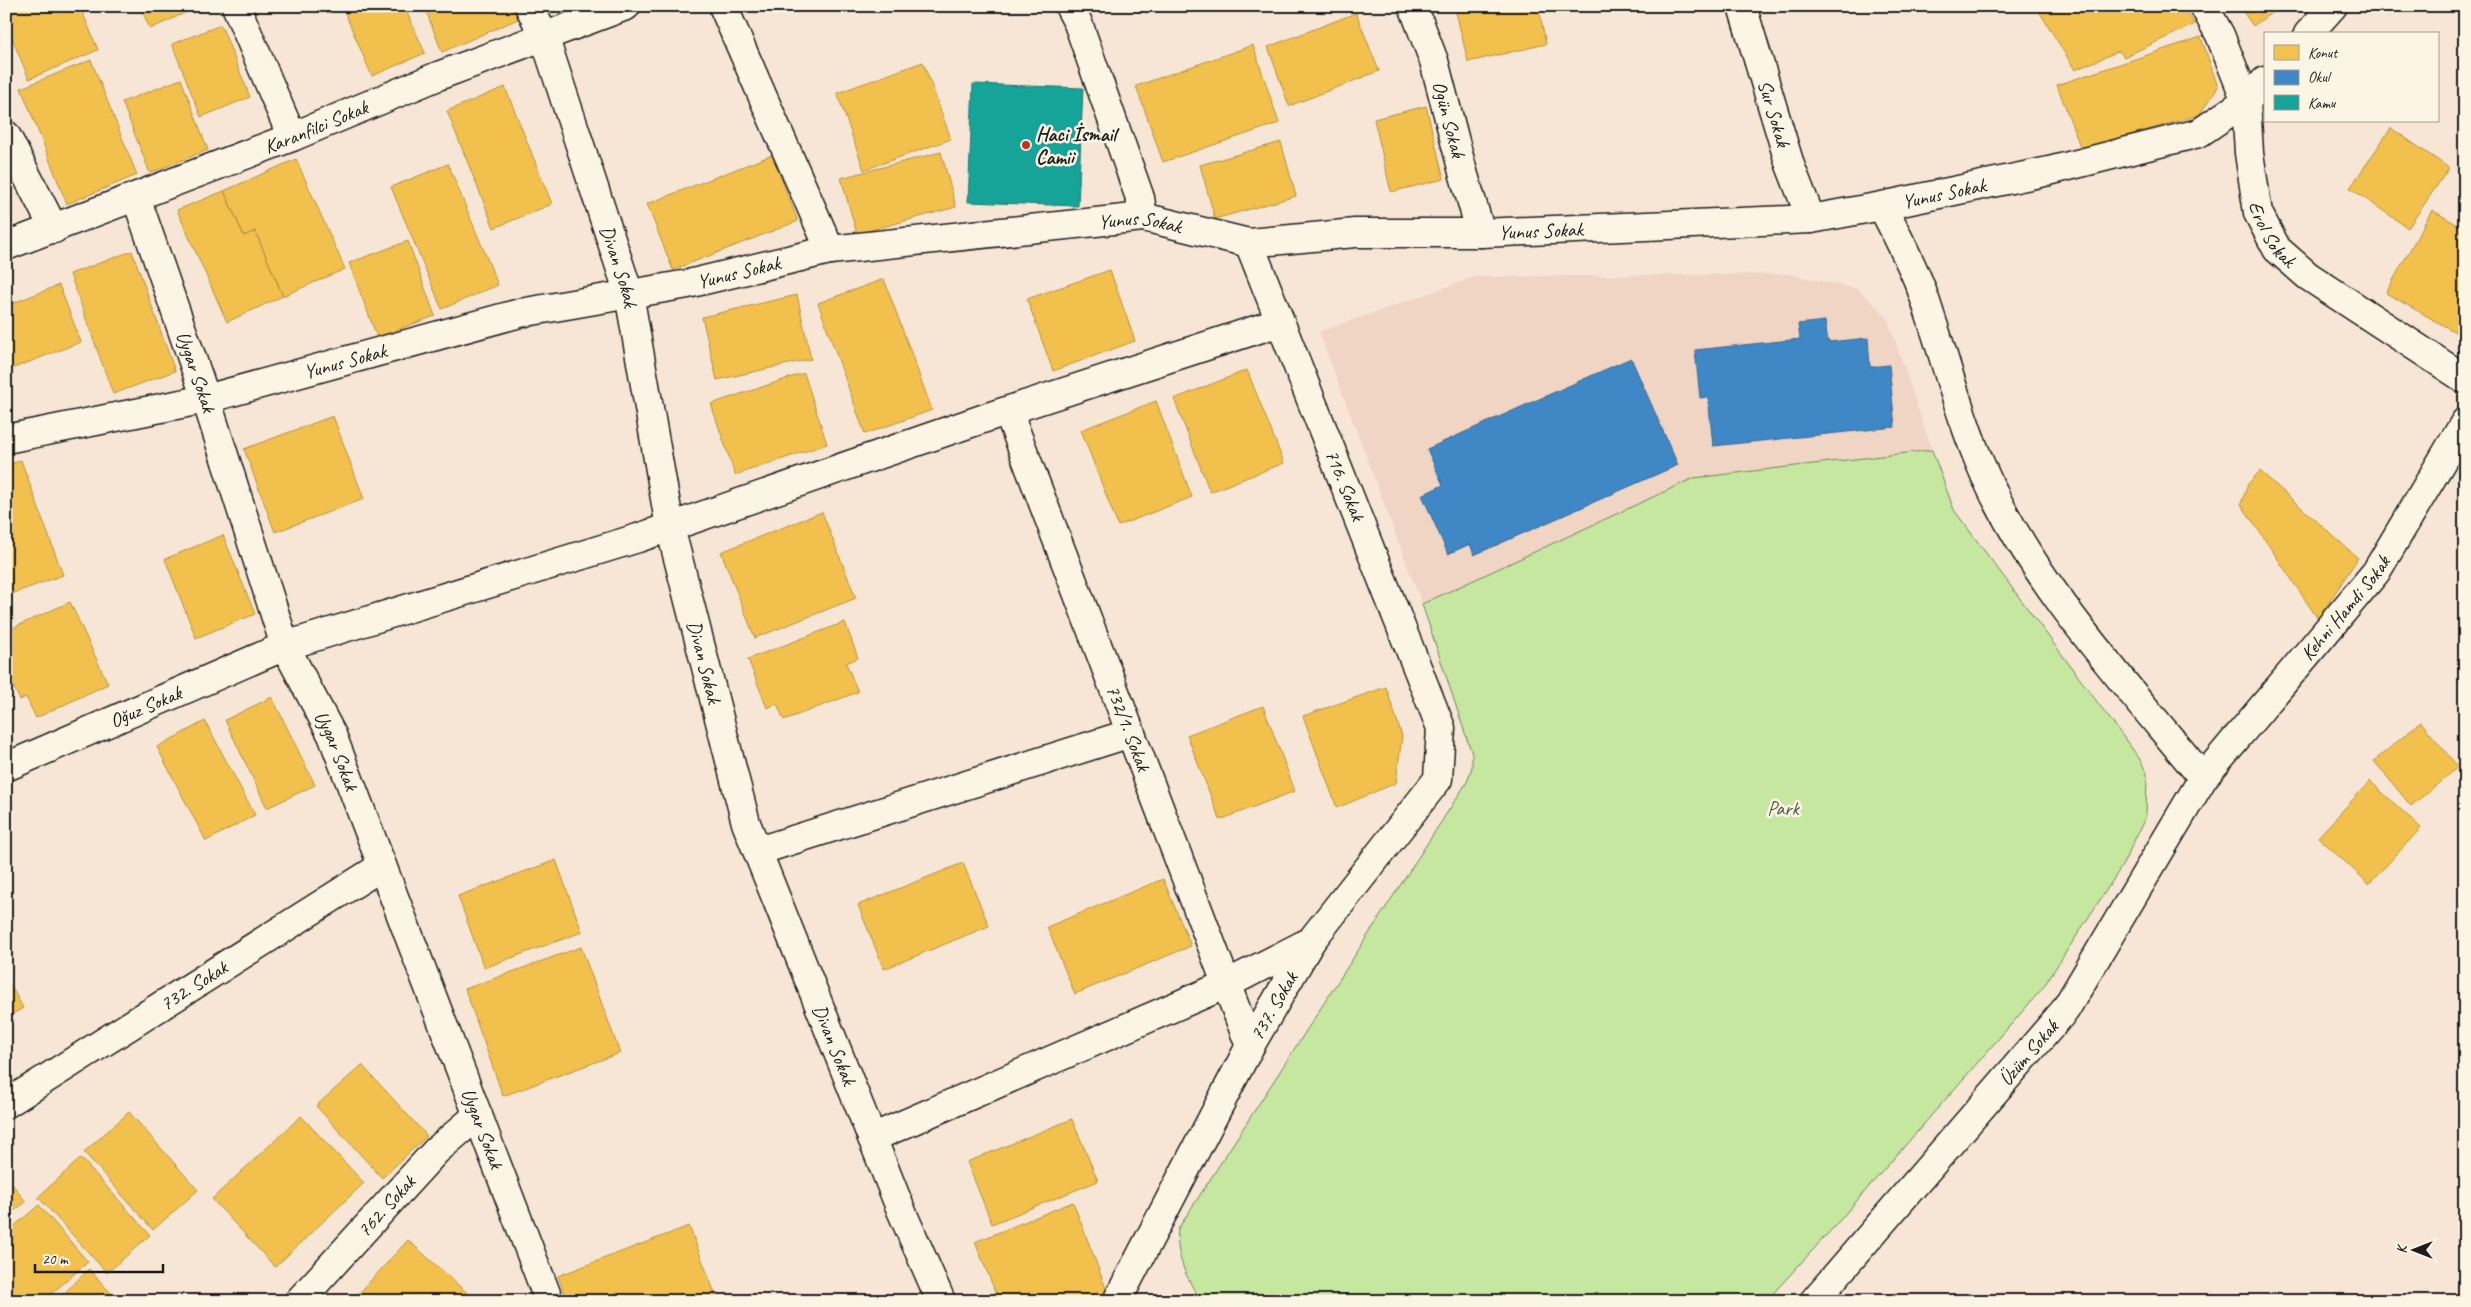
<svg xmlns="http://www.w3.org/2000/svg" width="2471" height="1307" viewBox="0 0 2471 1307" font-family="Caveat,sans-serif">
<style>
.built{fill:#f0d4c4}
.green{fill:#c6e7a0;stroke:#71825e}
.homes{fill:#f2c14e;stroke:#b2903f}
.schools{fill:#3f88c5;stroke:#346892}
.public{fill:#17a398;stroke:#187a73}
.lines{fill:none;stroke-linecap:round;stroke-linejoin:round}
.minor-casing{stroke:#1c1c1c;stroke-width:31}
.minor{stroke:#fcf5e5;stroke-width:28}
.poi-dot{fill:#c8321e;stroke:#fcf5e5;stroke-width:2}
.labels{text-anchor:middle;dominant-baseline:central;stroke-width:5;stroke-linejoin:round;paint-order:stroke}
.street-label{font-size:20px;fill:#1c1c1c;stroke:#fcf5e5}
.poi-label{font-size:20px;font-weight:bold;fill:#1c1c1c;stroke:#fcf5e5;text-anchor:start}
.park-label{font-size:20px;fill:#4f5944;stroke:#fcf5e5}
</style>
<rect width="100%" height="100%" fill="#f7e6d6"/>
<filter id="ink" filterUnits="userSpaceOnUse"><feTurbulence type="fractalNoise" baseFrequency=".02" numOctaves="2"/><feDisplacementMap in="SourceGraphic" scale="10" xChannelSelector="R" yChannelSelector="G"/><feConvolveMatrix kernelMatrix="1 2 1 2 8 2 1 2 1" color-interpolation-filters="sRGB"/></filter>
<g filter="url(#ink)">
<path class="built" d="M1789,274L1858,289L1887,317L1932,450L1694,478L1422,604L1319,332L1475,277Z"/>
<path class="green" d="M1932,450L1954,510L2139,758L2147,773L2146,816L2122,866L2042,989L1833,1228L1766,1301H1201C1187,1279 1175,1256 1178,1229L1467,782L1472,767V754L1422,604L1694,478Z"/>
<path class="homes" d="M20,6H80L98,50L29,79L6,24V12Z
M140,6H200L150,29Z
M342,6H404L425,53L372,76Z
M424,6H513L518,19L442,52Z
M1481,6H1538L1546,44L1468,62L1456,12Z
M2036,6H2183L2195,24L2124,57L2119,51L2075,70Z
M2239,6H2281L2253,26Z
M1356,13L1379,71L1289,106L1268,47Z
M221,25L250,97L201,117L172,44Z
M2201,37L2218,87L2199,115L2081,149L2057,85Z
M1253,45L1279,123L1163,162L1136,86Z
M91,60L137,175L67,204L21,88Z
M923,62L951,139L864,170L837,93Z
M181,79L208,150L150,173L122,102Z
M505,87L552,204L494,228L447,111Z
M1426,106L1444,179L1391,192L1374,119Z
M2391,128L2449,168L2408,228L2350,188Z
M1281,142L1296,196L1215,219L1200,165Z
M941,152L956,207L857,234L841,178Z
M772,155L798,221L673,270L647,204Z
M296,159L345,269L283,296L255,231L244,236L224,191Z
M448,164L498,285L442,309L391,187Z
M224,191L244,236L255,231L283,296L227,322L177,210Z
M2432,210L2465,229V320L2457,333L2386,293Z
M408,241L435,316L377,337L349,263Z
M132,251L175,371L113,394L70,274Z
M1110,270L1135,341L1053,371L1027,299Z
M884,279L932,410L865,434L818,303Z
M59,285L81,342L6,371V306Z
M797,295L811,359L717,380L702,317Z
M1247,370L1284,463L1210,492L1174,399Z
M804,373L827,444L735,475L711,404Z
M1156,401L1192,497L1118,526L1081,430Z
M333,416L364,499L275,532L244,449Z
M21,460L63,575L6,596V466Z
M2260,471L2358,558L2318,619L2241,504L2248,484Z
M822,512L856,598L755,638L721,552Z
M223,535L255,614L196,638L165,559Z
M70,602L108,684L36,718L26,697L20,700L6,671V631Z
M845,622L858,658L846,663L858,692L784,720L777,704L767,708L748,659Z
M1386,687L1402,736L1396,783L1337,808L1303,716Z
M272,697L315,785L267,808L225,720Z
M1263,706L1295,791L1220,820L1187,735Z
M205,721L255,815L206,841L157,747Z
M2421,722L2458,767L2411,806L2374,761Z
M2370,781L2421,828L2369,884L2318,837Z
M556,860L582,932L484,968L458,896Z
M963,863L989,926L884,969L858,905Z
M1163,879L1191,946L1075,994L1047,927Z
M581,947L620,1053L503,1096L465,989Z
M6,977L23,1008L6,1018Z
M362,1065L427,1136L382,1178L316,1106Z
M129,1112L198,1190L153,1230L84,1152Z
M301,1116L364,1183L275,1267L212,1199Z
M1072,1119L1098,1181L992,1224L967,1162Z
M81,1158L150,1235L107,1273L38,1197Z
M6,1176L26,1202L6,1217Z
M1073,1202L1107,1291L1100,1301H999L975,1242Z
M39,1205L88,1262L43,1301H9L6,1298V1233Z
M689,1226L716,1296L705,1301H567L558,1276Z
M408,1240L476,1301L353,1300Z
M89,1269L118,1301H56Z"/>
<path class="schools" d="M1825,321L1828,342L1868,338L1870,367L1889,365L1895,427L1713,446L1708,397L1700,398L1695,350L1800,339L1798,324Z
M1631,358L1678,465L1474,555L1470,544L1448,554L1422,495L1443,485L1427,449Z"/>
<path class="public" d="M973,84L1083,88L1078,206L968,202Z"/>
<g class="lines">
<defs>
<g id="minor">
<path d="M236,6L292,137"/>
<path id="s1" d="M529,6L544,36L629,294L670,527L746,823L901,1210L941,1301"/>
<path d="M723,6L830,250"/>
<path d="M1069,6L1078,23L1140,198L1143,217"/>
<path id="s2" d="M1413,6L1434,61L1463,172L1481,233"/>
<path id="s3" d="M1742,6L1790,165L1811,219"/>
<path id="s4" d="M2204,6L2220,35L2246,101L2249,153L2258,213L2277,249L2308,276L2465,379"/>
<path d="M2308,34L2333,6"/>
<path d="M6,135L54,229"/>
<path id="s5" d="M136,197L206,399L285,646L332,735L549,1301"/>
<path d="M1882,206C1896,233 1910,260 1921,288C1943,350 1958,414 1985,475C2034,585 2127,685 2203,778"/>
<path id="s6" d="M6,246L292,137L438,76L626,6"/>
<path id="s7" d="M1008,411L1250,1046"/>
<path id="s8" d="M6,439L206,399L520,313L688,284L830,250L1143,217L1249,243L1355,233H1481L1811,219L1882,206L2049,171L2199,133L2246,101L2265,81"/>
<path id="s9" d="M6,767L285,646L638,538L991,416L1280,322"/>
<path d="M758,851L1131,733"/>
<path id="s10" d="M6,1104L382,866"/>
<path d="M872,1138L1227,984L1311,941"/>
<path id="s11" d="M299,1301L436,1151L478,1115"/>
<path id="s12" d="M1117,1301L1250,1046L1311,941L1438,779L1441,728L1249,243"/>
<path id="s13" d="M1814,1301L2065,1010L2203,778L2376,572L2465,422"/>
</g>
</defs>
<use href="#minor" class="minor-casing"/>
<use href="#minor" class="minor"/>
</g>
</g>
<circle class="poi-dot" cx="1026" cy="145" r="5"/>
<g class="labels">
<g class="street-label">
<text stroke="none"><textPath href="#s3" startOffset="112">Sur Sokak</textPath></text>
<text stroke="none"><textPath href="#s2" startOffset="119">Ogün Sokak</textPath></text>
<text stroke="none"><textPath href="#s6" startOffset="332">Karanfilci Sokak</textPath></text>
<text stroke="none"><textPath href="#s8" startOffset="1968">Yunus Sokak</textPath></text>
<text stroke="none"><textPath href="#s8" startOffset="1158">Yunus Sokak</textPath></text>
<text stroke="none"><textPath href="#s8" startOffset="1562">Yunus Sokak</textPath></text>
<text stroke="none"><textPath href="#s4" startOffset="242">Erol Sokak</textPath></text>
<text stroke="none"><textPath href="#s1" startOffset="276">Divan Sokak</textPath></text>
<text stroke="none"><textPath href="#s8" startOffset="752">Yunus Sokak</textPath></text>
<text stroke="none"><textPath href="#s8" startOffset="348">Yunus Sokak</textPath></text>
<text stroke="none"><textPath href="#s5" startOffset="185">Uygar Sokak</textPath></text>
<text transform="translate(1345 485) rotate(68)">716. Sokak</text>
<text stroke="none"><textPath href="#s13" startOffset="876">Kehni Hamdi Sokak</textPath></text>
<text stroke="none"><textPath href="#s1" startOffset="681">Divan Sokak</textPath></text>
<text stroke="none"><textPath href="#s9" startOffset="152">Oğuz Sokak</textPath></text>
<text stroke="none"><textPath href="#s7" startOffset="339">732/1. Sokak</textPath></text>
<text stroke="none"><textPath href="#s5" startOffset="590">Uygar Sokak</textPath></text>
<text stroke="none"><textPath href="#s10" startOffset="222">732. Sokak</textPath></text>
<text stroke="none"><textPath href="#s12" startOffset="334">737. Sokak</textPath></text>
<text stroke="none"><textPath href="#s1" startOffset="1086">Divan Sokak</textPath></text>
<text stroke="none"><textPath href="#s13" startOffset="328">Üzüm Sokak</textPath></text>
<text stroke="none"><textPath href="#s5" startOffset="995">Uygar Sokak</textPath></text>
<text stroke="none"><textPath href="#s11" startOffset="129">762. Sokak</textPath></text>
</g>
<g class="poi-label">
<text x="1036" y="134">Haci İsmail<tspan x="1036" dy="23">Camii</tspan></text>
</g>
<g class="park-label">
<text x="1783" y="808">Park</text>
</g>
</g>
<rect width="2471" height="1307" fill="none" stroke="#fcf5e5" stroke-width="25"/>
<rect x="12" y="12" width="2446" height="1282" fill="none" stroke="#1c1c1c" stroke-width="2" filter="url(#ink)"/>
<rect x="2264" y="32" width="175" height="90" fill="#fcf5e5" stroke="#a29e95"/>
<rect x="2274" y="45" width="25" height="15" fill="#f2c14e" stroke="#a29e95"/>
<text x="2308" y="58" font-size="15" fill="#1c1c1c">Konut</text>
<rect x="2274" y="70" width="25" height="15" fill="#3f88c5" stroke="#a29e95"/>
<text x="2308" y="82" font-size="15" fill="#1c1c1c">Okul</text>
<rect x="2274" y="95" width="25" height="15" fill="#17a398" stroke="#a29e95"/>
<text x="2308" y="108" font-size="15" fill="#1c1c1c">Kamu</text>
<g transform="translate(2414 1250) rotate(270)" stroke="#fcf5e5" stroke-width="4" paint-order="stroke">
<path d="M0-4L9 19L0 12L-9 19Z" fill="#1c1c1c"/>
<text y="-8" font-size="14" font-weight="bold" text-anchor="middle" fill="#1c1c1c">K</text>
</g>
<path d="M35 1264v8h128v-8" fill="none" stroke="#1c1c1c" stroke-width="2.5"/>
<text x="42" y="1264" font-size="15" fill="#1c1c1c" stroke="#fcf5e5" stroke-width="4" paint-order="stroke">20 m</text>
</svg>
